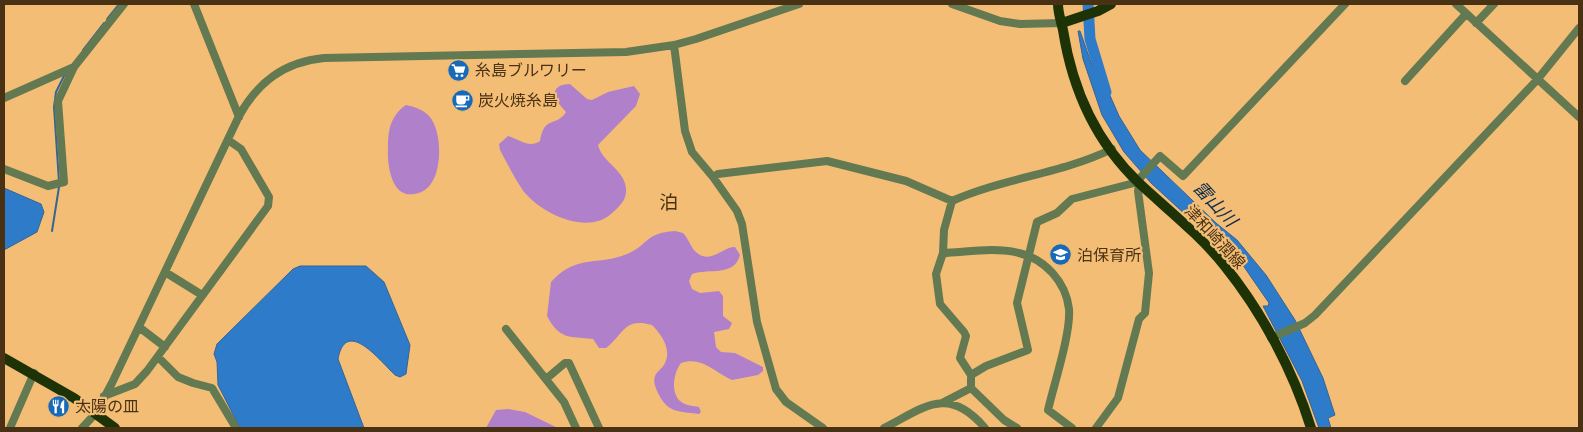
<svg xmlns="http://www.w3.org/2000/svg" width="1583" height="432" viewBox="0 0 1583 432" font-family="Montserrat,'Noto Sans JP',sans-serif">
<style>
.green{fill:#b080cb}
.water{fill:#2e7bca;stroke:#366593}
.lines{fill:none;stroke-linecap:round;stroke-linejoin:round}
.stream{stroke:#366593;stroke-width:2}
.river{stroke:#2e7bca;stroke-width:11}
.minor{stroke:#627951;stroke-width:8}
.major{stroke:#1d3306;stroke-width:10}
.labels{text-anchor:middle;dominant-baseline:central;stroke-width:4.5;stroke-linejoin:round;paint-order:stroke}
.poi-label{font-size:16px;fill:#493214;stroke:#f4bd75;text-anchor:start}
.street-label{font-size:16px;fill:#493214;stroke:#f4bd75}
.water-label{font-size:18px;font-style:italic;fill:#0e2d4d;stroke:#f4bd75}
.quarter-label{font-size:19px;fill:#493214;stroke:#f4bd75}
</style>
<rect width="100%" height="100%" fill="#f4bd75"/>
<path class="green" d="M570,84L587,99L592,100L608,92L634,86L640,94L636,106L598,145C602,162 625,170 626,189C627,200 619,207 611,214C587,235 543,214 525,193C517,183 506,161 500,150L499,144L508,136C519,139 529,149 540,141C544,115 557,127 566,112L553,97C555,87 560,84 570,84Z
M406,105C415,107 422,109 429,116C442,130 442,167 432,182C428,189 422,193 414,194C391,198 387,164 388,148C388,131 390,116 406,105Z
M675,231L683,233C689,239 690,247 697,253C711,264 722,247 735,247L740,255C734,277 710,268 692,274L689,281L692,289L700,293L719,291L723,296V316L732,323L729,329L714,332L716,347L721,352L735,353L763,367V371L758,375L732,380C714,372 702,356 681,363C674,372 670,392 680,401C684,405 693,406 699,407L701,412L699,414C677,411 667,413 657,391C655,386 653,382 655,376C657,371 663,368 665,363C672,349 661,334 652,325C624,317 624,334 606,348H599L593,339C568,336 560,340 547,316L551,282C576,254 598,266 627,254C649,245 644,233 675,231Z
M508,409L525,412L558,428H486L496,410Z"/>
<path class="water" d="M1078,31H1080L1093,68L1105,84L1119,116L1140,150L1216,223L1237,240L1266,275L1295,320L1323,378L1335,415L1328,418L1331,428H1319L1302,381L1263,306H1268L1269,303L1231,248L1213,240L1151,183L1124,152L1102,115L1083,59Z
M4,188L41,204L44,212L37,232L4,250Z
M300,266H366L384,282L410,345L406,374L400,377L395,375C381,362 346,316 338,359L364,428H240L218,385L217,362L214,354L217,344L293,269Z"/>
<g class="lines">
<path class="stream" d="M107,19L119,4
M83,50L104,23
M59,182L54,107L56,92L65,74
M52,231L59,187"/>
<path class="river" d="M1088,4L1090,39L1106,92"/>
<path class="minor" d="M194,4L239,117
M952,4L1000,21L1020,24L1062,23
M1456,4L1579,117
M1476,23L1494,4
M674,45L685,131L692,152L713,177L737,211L742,224L757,322L776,389L786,402L823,428
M1405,81L1466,14
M4,98L74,67
M4,169L48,186L64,182L58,101L74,67L124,4
M713,177L718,174L827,161L906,181L952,201C1003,178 1061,174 1112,149
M952,201L944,230L943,253L936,274L940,304L964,332L966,336L960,358L971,375V388
M943,253C967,252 996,247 1019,253C1045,259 1066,282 1069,309C1071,333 1054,384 1048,410L1072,428
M165,272L202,295
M139,327L165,347
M506,329L564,402L576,428
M1271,338L1305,323L1315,315L1537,80L1579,28
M158,357L178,377L193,383L212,388L236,428
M971,375L986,366L1028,350L1017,303L1037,222L1057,213L1072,199L1138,182
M546,379L565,363H569L599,428
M971,388L1004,420L1017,428
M104,396L135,384L147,371L268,206L269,197L241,149L228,140
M942,403L971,388
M10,428L34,373
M82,428L96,413L112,383L239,116C258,82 284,62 324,58L626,52L674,45L696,39L799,4
M884,428C925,407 948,385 985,428
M1096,428L1118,398L1139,319L1145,313L1149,273L1138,191L1140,178L1160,156L1183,176L1345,4"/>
<path class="major" d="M1058,4C1058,13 1061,21 1063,30C1072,88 1096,142 1139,183C1168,210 1199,234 1224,265C1262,312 1293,370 1311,428
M1062,23L1098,11L1111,4
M4,358L74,398L115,428"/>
</g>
<defs>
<symbol id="supermarket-disc" viewBox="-11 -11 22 22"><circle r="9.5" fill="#186ab8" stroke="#f4bd75"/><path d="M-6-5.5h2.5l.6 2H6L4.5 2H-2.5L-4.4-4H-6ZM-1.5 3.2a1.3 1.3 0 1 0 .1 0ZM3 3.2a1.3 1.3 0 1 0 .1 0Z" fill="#fff"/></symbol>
<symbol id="cafe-disc" viewBox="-11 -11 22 22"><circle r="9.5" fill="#186ab8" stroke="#f4bd75"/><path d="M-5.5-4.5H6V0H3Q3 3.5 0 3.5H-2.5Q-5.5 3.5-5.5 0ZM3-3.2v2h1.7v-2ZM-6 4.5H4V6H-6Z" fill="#fff"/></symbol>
<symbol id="school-disc" viewBox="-11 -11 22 22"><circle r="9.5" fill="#186ab8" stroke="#f4bd75"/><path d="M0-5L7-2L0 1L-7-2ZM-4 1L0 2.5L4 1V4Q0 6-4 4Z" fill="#fff"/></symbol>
<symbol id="restaurant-disc" viewBox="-11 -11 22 22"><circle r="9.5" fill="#186ab8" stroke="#f4bd75"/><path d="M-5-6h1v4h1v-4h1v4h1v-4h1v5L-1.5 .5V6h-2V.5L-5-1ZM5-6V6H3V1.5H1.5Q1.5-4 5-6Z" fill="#fff"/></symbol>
</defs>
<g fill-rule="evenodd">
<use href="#supermarket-disc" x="446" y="58" width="25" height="25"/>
<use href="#cafe-disc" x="450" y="88" width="25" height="25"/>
<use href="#school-disc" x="1048" y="242" width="25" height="25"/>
<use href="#restaurant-disc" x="46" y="394" width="25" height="25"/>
</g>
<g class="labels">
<g class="poi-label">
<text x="475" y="70">糸島ブルワリー</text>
<text x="478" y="100">炭火焼糸島</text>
<text x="1077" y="255">泊保育所</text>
<text x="75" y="406">太陽の皿</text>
</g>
<g class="street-label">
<text transform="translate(1215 237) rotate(47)">津和崎潤線</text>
</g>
<g class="water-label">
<text transform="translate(1215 204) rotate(47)">雷山川</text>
</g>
<g class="quarter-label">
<text x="669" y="202">泊</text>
</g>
</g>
<rect width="1583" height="432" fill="none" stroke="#493214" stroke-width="10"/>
</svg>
